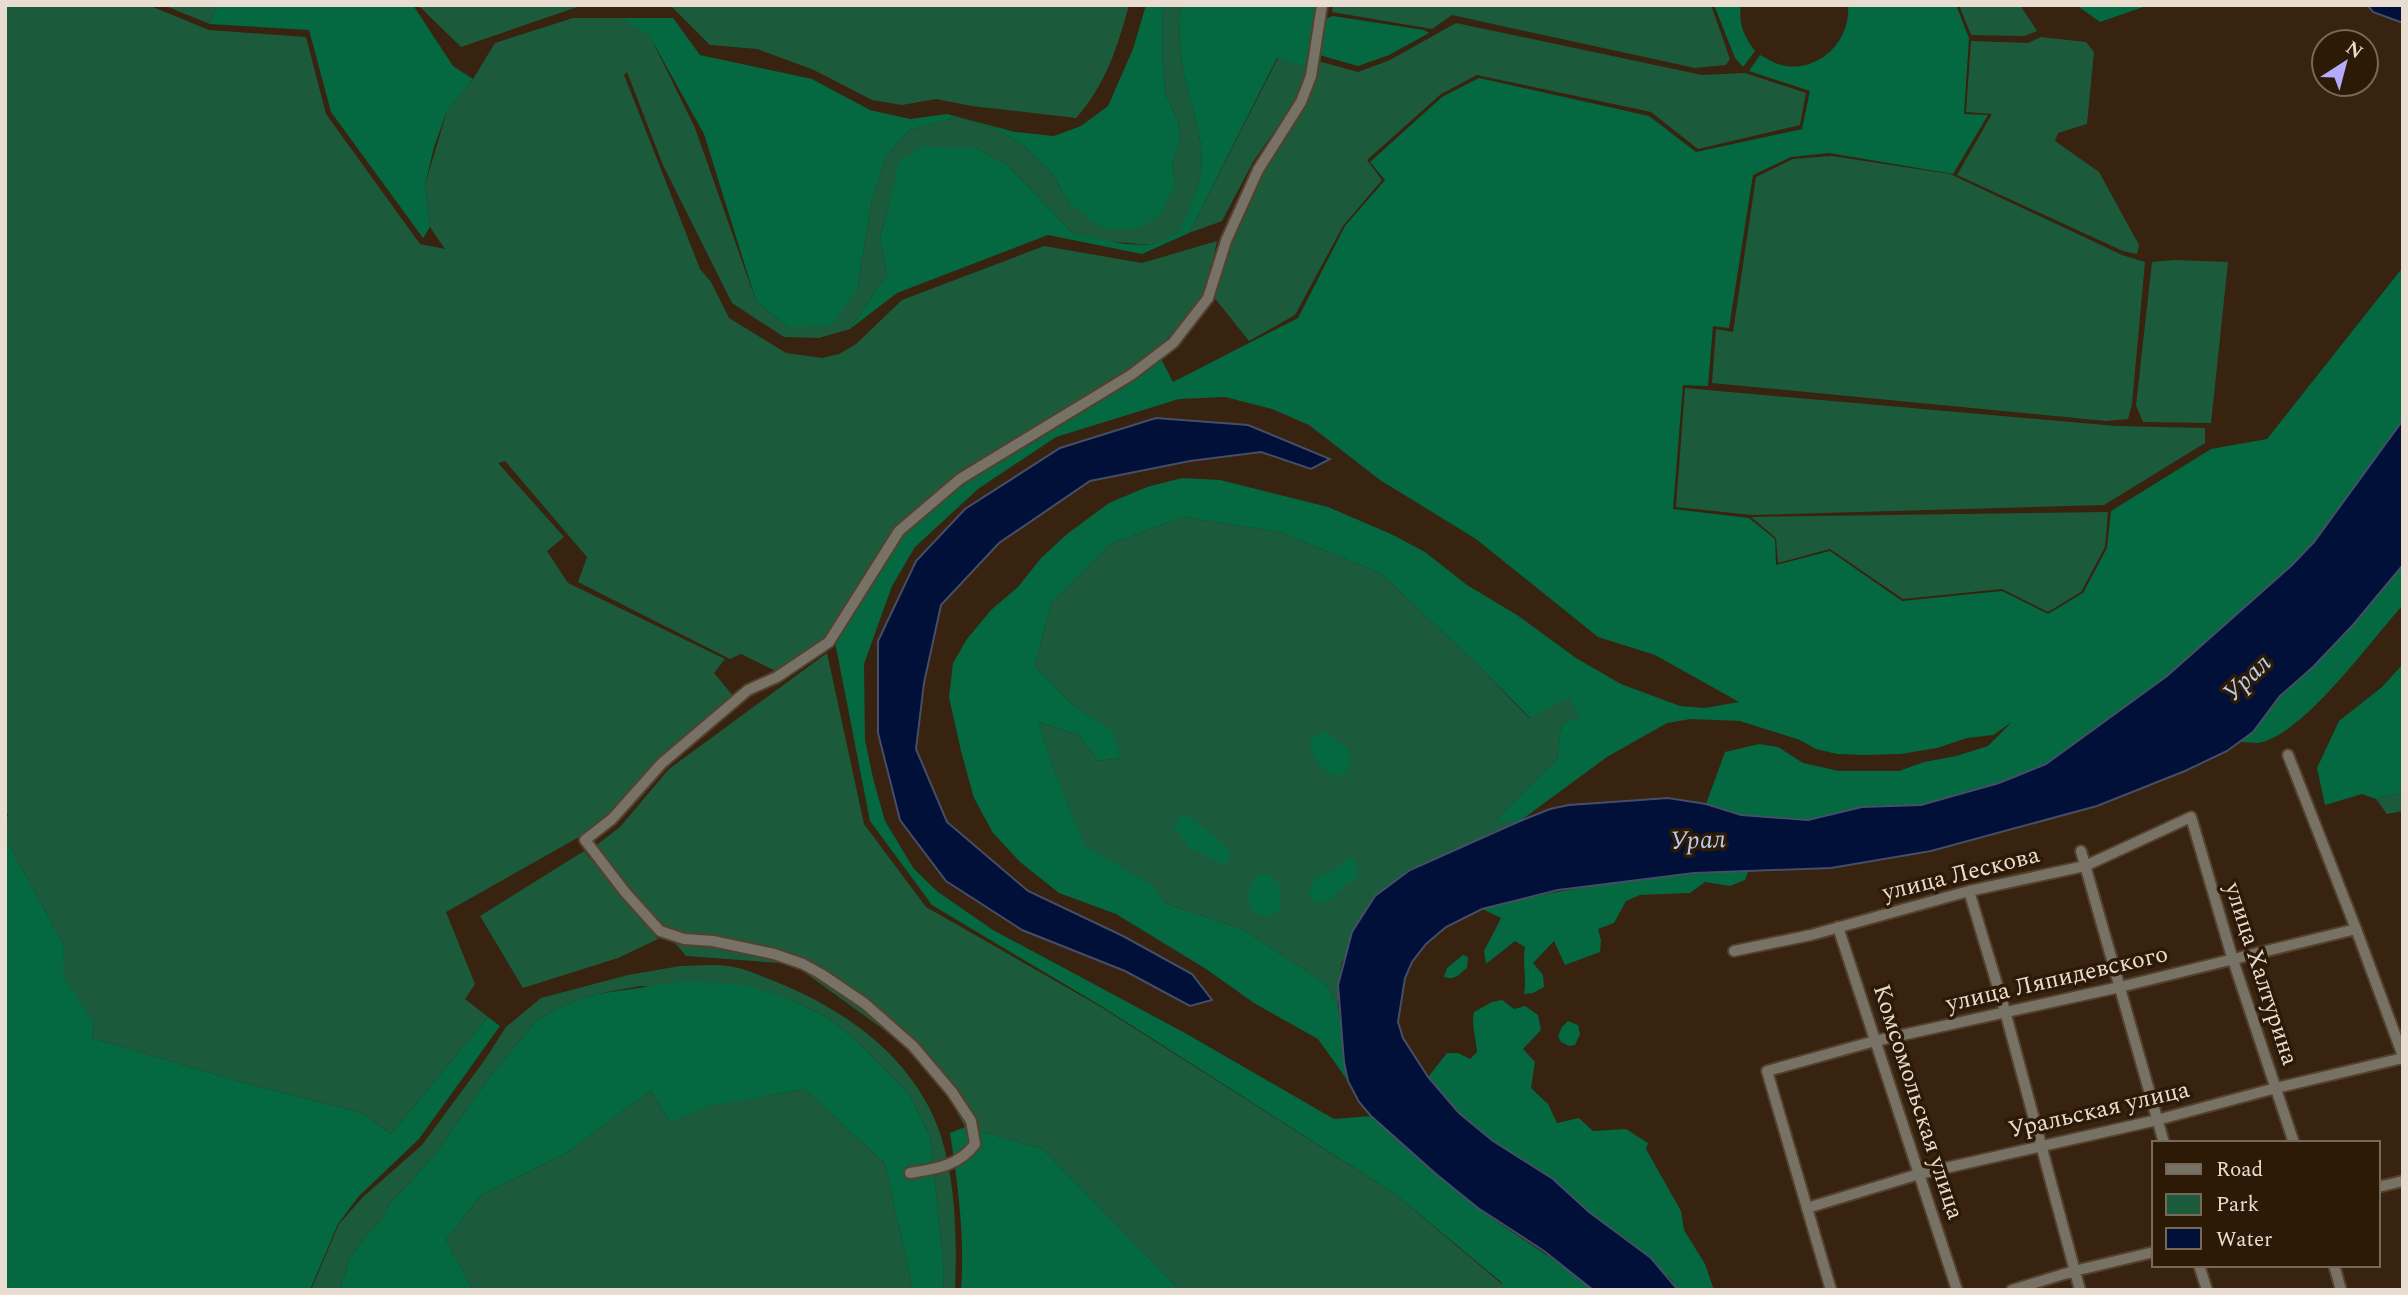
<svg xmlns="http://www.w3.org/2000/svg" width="2408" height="1295" viewBox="0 0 2408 1295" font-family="Spectral,serif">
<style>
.green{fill:#1b5b3c}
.forest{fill:#046840}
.water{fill:#001038;stroke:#464d66;stroke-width:2}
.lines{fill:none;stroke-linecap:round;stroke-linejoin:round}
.minor-casing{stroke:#53412e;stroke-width:14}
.minor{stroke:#777265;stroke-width:10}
.labels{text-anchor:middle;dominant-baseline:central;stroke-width:7;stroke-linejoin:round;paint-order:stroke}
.street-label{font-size:24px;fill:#e9dcd0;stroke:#2d1a06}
.water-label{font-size:26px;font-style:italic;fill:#b7cdef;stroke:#2d1a06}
</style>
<rect width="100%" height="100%" fill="#37230f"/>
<path class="green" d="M5,5H148L209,30L306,37L326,114L420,244L445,249L430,227L425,185L447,111L473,79L495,43L573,18H620L649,34L695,128L756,301L789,328L857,291L872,199L886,156L910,130L957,117L994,128L1023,145L1051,172L1069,203L1175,184L1172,165L1180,142L1178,121L1166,95L1162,58L1163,5H1181C1179,27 1179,48 1183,70C1189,105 1205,135 1201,171C1198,192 1187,214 1179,233L1152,245L1106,241L1074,234L1006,164L975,148L890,203L880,237L887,275L850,329L819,338L784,337L732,303L663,165L627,72L624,75L700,269L711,282L729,318L786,353L822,358L839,354L856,344L902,300L1044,246L1142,263L1217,241L1205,301L1139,367L960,476L828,641L782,674L741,654L730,659L578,582L587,557L505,461L498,463L564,537L547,551L568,583L725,659L714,673L734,697L659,757L614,812L588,832L446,912L475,984L465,999L488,1017L391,1134L362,1113L241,1082L92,1038L94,1022L62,977L64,945L5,838V818L8,816L5,808Z
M163,5H217L210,24Z
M418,5H583L461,47Z
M670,5H1129C1118,46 1105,86 1076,118L972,106L936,99L902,105L872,100L814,70L757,49L710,45Z
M1333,5H1711L1730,59L1726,65L1695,68L1452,15L1432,29L1332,12Z
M1959,5H2020L2037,31L2024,36L1971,35Z
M1456,23L1702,75L1745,73L1806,93L1800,125L1698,149L1651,112L1477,75L1441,94L1367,160L1382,180L1343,226L1295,315L1249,341L1213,296L1233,229L1263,168L1298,115L1315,80L1318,61L1358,72L1390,60Z
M2041,37L2086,42L2094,52L2087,124L2058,133L2055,141L2099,172L2139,245L2137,254L2123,251L1957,175L1992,114L1966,112L1971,41L2028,43Z
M1278,58L1311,68L1298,97L1253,162L1222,221L1189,233Z
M1832,156L1950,174L2122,255L2145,262L2132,404L2128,419L2106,421L1712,383L1716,329L1733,332L1756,177L1793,159Z
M2175,260L2228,262L2211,423L2143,422L2136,405L2152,262Z
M1685,388L2116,426L2205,428V443L2104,505L1752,515L1676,507Z
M2108,512L2105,547L2081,592L2048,612L2002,589L1903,599L1830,549L1778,563L1776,538L1751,517Z
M1183,517L1280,532L1380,573L1478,665L1529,718L1570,696L1580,717L1561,725L1557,759L1496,820L1520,821L1410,870L1342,962L1338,985V1006L1325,983L1244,930L1167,904L1148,883L1085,847L1053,767L1039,722L1079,735L1098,761L1121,758L1112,732L1074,706L1035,666L1051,603L1110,544Z
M827,653L864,824L926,907L1101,1007L1395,1194L1503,1285L1505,1290H1180L1043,1149L965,1127L930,1063L793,964L686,956L594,847L620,827L669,769Z
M2403,792V811L2387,814L2376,799Z
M584,851L658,939L618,958L523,988L480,916Z
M680,966C696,966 713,964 728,966C745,968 763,977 779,983C849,1012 916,1060 941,1136C956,1184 957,1240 955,1290H943L944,1270L930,1137L909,1094L857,1041L827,1017L791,1000L640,986L597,994L564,1005L536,1021L488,1079L434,1156L390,1203L381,1220L364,1238L350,1257L340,1290H311L339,1224L363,1197L422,1145L484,1061L506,1027L541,998L628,975Z
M805,1089L885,1164L913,1290H473L446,1240L481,1195L565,1154L651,1090L670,1123L704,1107Z"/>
<path class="forest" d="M217,5H413L453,66L473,79L447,111L434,147L425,185L430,227L423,238L331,112L309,30L210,24Z
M1146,5H1163L1162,58L1166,95L1178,121L1180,142L1172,165L1175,184L1160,216L1139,228L1120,230L1101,227L1069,203L1051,172L1023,145L994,128L957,117L910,130L886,156L872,199L857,291L831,325L789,328L756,301L704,134L649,35L620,18H673L700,55L812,79L870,110L910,119L947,114L1015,132L1054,136L1081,126L1108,106L1133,49Z
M1181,5H1320L1311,68L1277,58L1189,233L1142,254L1048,235L897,293L850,329L887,275L880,237L890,203L898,163L920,147L975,148L1006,164L1074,234L1125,244L1152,245L1179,232C1187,213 1198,192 1201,171C1205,135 1189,105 1183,70C1179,48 1179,27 1181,5Z
M1714,5H1741C1738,24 1744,36 1755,51L1743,67L1735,58Z
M1848,5H1956L1969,38L1964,114L1988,115L1953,174L1829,153L1791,157L1753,175L1729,328L1713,326L1708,386L1683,385L1673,509L1749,518L1775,539L1776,565L1830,551L1902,601L2002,591L2048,614L2083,593L2107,548L2111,511L2211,449L2267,439L2403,267V420L2314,542L2291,566L2167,676L2046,764L2025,774L1957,795L1921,805L1862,807L1808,820L1741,815L1706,804L1725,752L1759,744L1778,747L1803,763L1839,771H1899L1924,762L1956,756L1988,746L2012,722L1993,735L1967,738L1937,748L1901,754L1865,755L1837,754L1816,749L1800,740L1740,721L1691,719L1667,723L1607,757L1520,821H1495L1557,759L1561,725L1579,717L1570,697L1530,718L1478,665L1380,573L1280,532L1183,517L1110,544L1051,603L1035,666L1074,706L1113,732L1121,758L1098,761L1079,735L1039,722L1053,767L1085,846L1149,883L1167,904L1244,930L1325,983L1338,1006L1348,1081L1318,1039L1254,1003L1206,969L1116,914L1059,893L1020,862L993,833L974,798L961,751L949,697L953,663L967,639L991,610L1018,587L1041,558L1067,534L1109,503L1147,487L1182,478L1220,480L1328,507L1391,534L1425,552L1467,585L1517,615L1576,658L1621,684L1680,706L1705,708L1739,702L1655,655L1598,637L1476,539L1380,480L1309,425L1272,409L1225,397L1179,399L1056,437L978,489L915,547L892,586L864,664L865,740L873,778L885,821L914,869L938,892L993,930L1185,1033L1334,1119L1371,1116C1406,1148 1441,1179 1478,1208C1516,1237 1556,1258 1593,1290H1505L1501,1282L1395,1194L1101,1006L932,905L870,821L835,642L902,531L962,480L1053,430L1141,376L1160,357L1173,382L1298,318L1345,226L1385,180L1370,162L1442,97L1479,78L1649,116L1696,152L1802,129L1810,91L1749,71L1760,55C1768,59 1777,65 1786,66C1821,71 1851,40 1848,5Z
M2076,5H2149L2100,22Z
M1333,16L1424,30L1429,33L1389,55L1358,66L1319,55L1325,19Z
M2403,565V605C2370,641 2304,735 2258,743C2252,743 2246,742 2241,742L2253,732L2280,696L2313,667L2353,625Z
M2403,664V792L2376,799L2362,794L2325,805L2317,768L2339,721L2382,687Z
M1324,731L1349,749C1350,762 1353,771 1338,777C1320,770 1309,758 1311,738Z
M1179,816L1191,817L1231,851L1225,866L1191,848L1174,829Z
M5,838L64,945L63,977L94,1022L92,1038L241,1082L362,1113L391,1134L488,1017L500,1026L419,1139L359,1196L338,1224L310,1290H5Z
M1349,859H1356L1358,875L1331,899L1322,904L1311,899L1309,895L1316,876L1330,872Z
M1749,870L1745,880L1730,886L1705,882L1690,893L1640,895L1626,901L1614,923L1598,929L1601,940L1600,952L1565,965L1554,941L1533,963L1543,975L1544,987L1533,993L1524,994C1527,978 1522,964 1525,947L1515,941L1486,964L1484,951L1501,918L1482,909C1570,885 1659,876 1749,870Z
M1267,874L1280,885V908L1274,915L1264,917L1251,910C1247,895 1248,887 1257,875Z
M1463,955L1468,957L1467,968C1459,974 1455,981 1444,977L1447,968Z
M688,981L746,985L791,1000L827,1017L857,1041L909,1094L930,1137L944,1270L943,1290H913L885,1164L805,1089L705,1107L670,1123L651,1090L565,1154L481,1195L446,1240L473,1290H340L350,1257L364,1238L381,1220L390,1203L434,1156L488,1079L536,1021L564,1005L597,994Z
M1502,1000L1514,1009L1525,1006L1538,1015L1541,1030L1523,1049L1535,1062L1531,1088L1548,1104L1557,1123L1579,1118L1593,1131L1626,1129L1648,1143L1646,1149L1681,1211L1684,1230L1705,1264L1714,1290H1678L1671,1279L1631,1242L1589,1212L1553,1179L1493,1141L1459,1113L1428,1077L1447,1053H1458L1470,1059L1477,1052C1476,1038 1471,1025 1474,1012L1492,1002Z
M1568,1021L1578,1025L1580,1034L1575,1045L1569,1046L1561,1042L1558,1036L1562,1027Z
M965,1127L1043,1149L1180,1290H961C965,1238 958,1185 950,1133Z"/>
<path class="water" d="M2367,5H2403V23L2373,12Z
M1156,418L1248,425L1330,459L1311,469L1261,452L1190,461L1090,481L999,543L941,605L924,683L916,749L947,822L1028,891L1123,936L1192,974L1212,1000L1190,1006L1125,971L1022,930L946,881L900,820L878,733V641L916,561L965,509L1060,448Z
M2403,420V565L2353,625L2313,667L2280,696L2253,732L2227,751L2185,771L2097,806L1931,851L1831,868L1694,873L1558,890L1482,909L1446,927L1426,944L1412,962L1405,978L1398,1022L1403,1038L1428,1077L1459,1113L1493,1141L1553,1179L1589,1212L1651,1258L1678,1290H1593L1544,1251L1478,1208L1436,1174L1371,1116L1359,1102L1348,1081L1344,1062L1338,985L1352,932L1375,896L1410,870L1520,821L1550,809L1569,805L1668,798L1706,804L1741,815L1808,820L1862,807L1921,805L1999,783L2046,764L2167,676L2291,566L2314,542Z"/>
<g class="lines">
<defs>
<path id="minor" d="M2288,755L2356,929L2403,1056
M2081,851L2164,1143
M1969,891L2005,1011L2080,1290
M1838,927L1957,1290
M1734,951L1811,935L1969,891L2085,866L2191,817L2233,960L2294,1143
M910,1173C935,1169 959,1166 975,1144L971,1121L952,1092L913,1046L864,1003L821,974L803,964L774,954L713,941L684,939L660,931L625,892L585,840L612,819L662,763L748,690L777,677L829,642L899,531L960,479L1131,375L1173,343L1208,298L1226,241L1258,170L1301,102L1311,76L1322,5
M2378,1187L2403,1181
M1807,1208L1919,1174L2157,1120L2276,1088L2403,1058
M2199,1265L2207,1290
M2334,1265L2341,1290
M1831,1290L1767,1071L1875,1041L2120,987L2356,929
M2012,1290L2074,1271L2154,1252"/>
</defs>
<use href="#minor" class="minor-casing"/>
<use href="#minor" class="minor"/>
</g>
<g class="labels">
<g class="street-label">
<text transform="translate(1961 874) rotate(-14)">улица Лескова</text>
<text transform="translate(2261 974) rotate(72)">улица Халтурина</text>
<text transform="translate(2057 979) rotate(-13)">улица Ляпидевского</text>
<text transform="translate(1918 1102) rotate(72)">Комсомольская улица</text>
<text transform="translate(2099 1110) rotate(-13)">Уральская улица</text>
</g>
<g class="water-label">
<text transform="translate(2247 678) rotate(-44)">Урал</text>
<text transform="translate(1698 840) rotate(-2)">Урал</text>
</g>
</g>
<rect width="2408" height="1295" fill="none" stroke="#e9dcd0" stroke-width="14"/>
<rect x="2152" y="1141" width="228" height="126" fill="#2d1a06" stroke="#786857" stroke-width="2"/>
<rect x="2166" y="1164" width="35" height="10" fill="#777265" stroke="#786857" stroke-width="2"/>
<text x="2216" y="1176" font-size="21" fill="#e9dcd0">Road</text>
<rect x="2166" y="1194" width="35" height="21" fill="#1b5b3c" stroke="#786857" stroke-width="2"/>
<text x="2216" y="1211" font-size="21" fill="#e9dcd0">Park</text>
<rect x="2166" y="1228" width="35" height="21" fill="#001038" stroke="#786857" stroke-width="2"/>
<text x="2216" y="1246" font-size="21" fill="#e9dcd0">Water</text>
<g transform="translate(2345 63) rotate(36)"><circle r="33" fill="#2d1a06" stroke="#786857" stroke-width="2"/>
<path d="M0-5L12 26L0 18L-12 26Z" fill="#b4acf9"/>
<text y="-10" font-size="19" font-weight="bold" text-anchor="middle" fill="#e9dcd0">N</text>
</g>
</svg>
